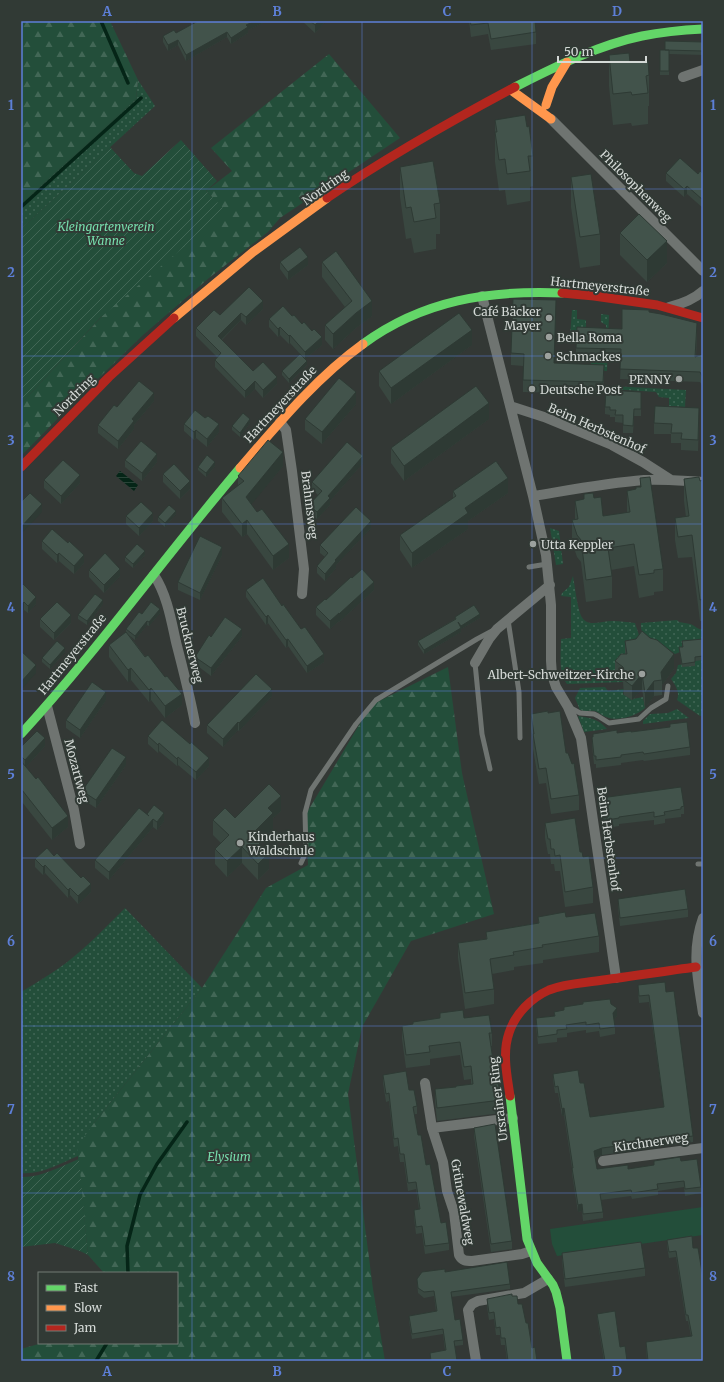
<svg xmlns="http://www.w3.org/2000/svg" width="724" height="1382" viewBox="0 0 724 1382" font-family="Merriweather,serif">
<style>
.grass{fill:url(#grass-dots)}
.forest{fill:url(#forest-firs)}
.park{fill:#234e3a}
.garden{fill:url(#garden-furrows)}
.water{fill:url(#water-rules)}
.lines{fill:none;stroke-linecap:round;stroke-linejoin:round}
.stream{stroke:#052517;stroke-width:3.5}
.lane{stroke:#6f7471;stroke-width:5}
.street{stroke:#6f7471;stroke-width:10}
.fast{stroke:#63d668;stroke-width:9}
.slow{stroke:#ff974d;stroke-width:9}
.jam{stroke:#b3261e;stroke-width:9}
.wall{fill:#394740}
.shaded-wall{fill:#2e3a34}
.building{fill:#42534b;stroke:#2e3a34}
.grid{fill:none;stroke:#5d7fd7;stroke-width:1;stroke-opacity:0.55}
.poi-dot{fill:#9ca19e;stroke:#313a35;stroke-width:1.5}
.labels{text-anchor:middle;dominant-baseline:central;stroke-width:4;stroke-linejoin:round;paint-order:stroke}
.street-label{font-size:12px;fill:#d4d9d6;stroke:#313a35}
.park-label{font-size:12px;font-style:italic;fill:#76ddac;stroke:#313a35}
.poi-label{font-size:12px;fill:#d4d9d6;stroke:#313a35;text-anchor:start}
.neatline{fill:none;stroke:#5d7fd7;stroke-width:1.5}
.grid-label{font-size:13px;text-anchor:middle;font-weight:bold;fill:#5d7fd7}
</style>
<defs>
<pattern id="grass-dots" width="8" height="8" patternUnits="userSpaceOnUse"><rect width="8" height="8" fill="#234e3a"/><path d="M2 2h.1M6 6h.1" fill="none" stroke="#426756" stroke-width="1.8" stroke-linecap="round"/></pattern>
<pattern id="forest-firs" width="22" height="20" patternUnits="userSpaceOnUse"><rect width="22" height="20" fill="#234e3a"/><path d="M5 1l3.5 6h-7zM16 11l3.5 6h-7z" fill="#426756"/></pattern>
<pattern id="garden-furrows" width="10" height="10" patternUnits="userSpaceOnUse"><rect width="10" height="10" fill="#234e3a"/><path d="M-1 1l2-2M0 10L10 0M9 11l2-2" fill="none" stroke="#426756"/></pattern>
<pattern id="water-rules" width="6" height="5" patternUnits="userSpaceOnUse"><rect width="6" height="5" fill="#052517"/><path d="M0 2.5h6" fill="none" stroke="#294438"/></pattern>
</defs>
<rect width="100%" height="100%" fill="#333835"/>
<path class="grass" d="M138,80L155,106L21,229V204L136,99Z
M572,310H577V319L586,320V331L606,332V325L601,322V314L609,315L607,371L591,370V358L577,337H570Z
M611,386L686,390L685,407L669,406V398L659,397L656,392L611,389Z
M550,528L559,531L563,564L556,565Z
M573,576C575,587 576,599 579,610C584,630 598,621 613,621C620,621 627,622 635,623L641,641L623,682L567,684C558,673 561,652 561,639L571,638V597L561,596L562,593L569,587Z
M677,620L679,622C683,623 687,623 690,624C695,625 697,630 703,629V643L675,654C663,643 639,643 641,623Z
M694,660H703V716H700L677,700C680,692 676,686 671,679L676,673L678,665L687,664L695,665Z
M605,687L608,691L624,689L623,694L632,700L633,699L643,697L645,708C636,716 618,722 606,717C602,716 599,712 595,711C590,710 585,712 580,710L575,698L580,688Z
M677,709L689,718L643,724V721L650,714L668,713Z
M578,716C590,718 599,719 607,729L584,732Z
M125,908L202,988L94,1123L78,1156C61,1163 41,1175 21,1173V992C36,983 51,974 66,963C87,947 106,927 125,908Z"/>
<path class="forest" d="M21,21H110L138,80L136,99L21,204Z
M329,54L400,138L280,218L268,232L209,278L143,335L72,404L21,456V404L212,197L206,191L232,171L211,148Z
M448,667L462,773L494,914L411,941L362,1027L348,1094L373,1289L385,1361H21V1349L42,1343H177V1273H104L88,1255L77,1147L94,1123L202,988L266,888L308,865L306,814L371,705Z"/>
<path class="park" d="M703,1207V1235L557,1256L552,1244L550,1229Z"/>
<path class="garden" d="M181,140L217,181L206,191L226,211L100,318L21,404V229L110,147L134,173L142,176Z
M79,1159L88,1255L80,1251L55,1243L21,1247V1177C41,1178 61,1166 79,1159Z"/>
<path class="water" d="M120,471L138,485L134,491L116,476Z"/>
<g class="lines">
<path class="stream" d="M101,21L128,83
M21,207L141,98
M128,1273L127,1246L140,1195L157,1164L187,1122
M96,1361L107,1343"/>
<path class="lane" d="M529,567L547,564
M508,620L519,692L520,738
M475,663L482,734L490,769
M569,707L580,713L594,714L598,716L609,723L639,719L651,708L666,699L668,686
M301,863L306,852L305,813L311,790L356,724L376,700L477,639L492,631
M698,864H703"/>
<path class="street" d="M683,77L703,70
M551,119L703,271
M482,296L533,496L546,555L551,605V661L552,675L556,687L568,707L581,738L616,978
M669,307C682,304 693,300 703,291
M510,406L544,417L612,445L643,462L671,480
M280,422L286,430L292,471L304,569L302,594
M533,496C570,490 607,483 644,480C664,479 683,481 703,482
M154,575C167,595 171,619 176,642C183,669 190,696 195,723
M475,663L489,639L497,629L550,585
M47,706L74,810L80,844
M703,918C691,952 698,979 703,1013
M425,1083L432,1128L443,1162L447,1191L454,1212L459,1255C462,1261 466,1261 472,1261L522,1254L531,1251
M432,1128L513,1118
M603,1161L703,1148
M476,1361L468,1310L472,1304L478,1301L524,1293L548,1279"/>
<path class="fast" d="M515,87C555,67 598,45 642,36C662,32 683,30 703,29
M363,344C423,300 489,290 562,293
M21,734C99,649 166,555 240,468
M510,1096L527,1239L537,1263L553,1285L556,1292L560,1308L567,1361"/>
<path class="slow" d="M511,90L551,119
M546,105L552,87L567,62
M174,318L253,252L327,198
M240,468C278,424 316,378 363,344"/>
<path class="jam" d="M327,198C387,157 451,121 515,87
M562,293L594,296L657,305L703,318
M21,467L109,377L174,318
M510,1096C507,1075 502,1053 509,1033C515,1014 531,998 549,990C566,983 585,983 603,980C634,976 665,971 696,967"/>
</g>
<path class="wall" d="M198,21H267L248,30V33L231,44L227,37L186,61L178,45L168,51L163,42V36L176,33Z
M302,21H326L315,33Z
M469,21H535L536,32V44L491,50L488,34L471,37Z
M703,42V55L669,54V75H660V50H665Z
M609,55L630,62L649,75V106H648V124L632,126L631,123L613,125L609,86Z
M495,120L527,127L533,156V186L530,187V201L507,205L505,190L499,191L495,162Z
M400,167L440,203V234H436V249L414,253L411,238L406,239L400,197Z
M666,173L703,174V208L687,194L684,197L666,181Z
M571,177L600,234V265L580,268L571,207Z
M620,233L667,263L647,282L620,255Z
M280,262L308,265L288,280L280,269Z
M322,262L372,316L356,328L333,349L325,340V325L345,307L322,277Z
M263,309L246,325L241,320L222,340L253,371L277,384L263,398L255,389L245,398L215,367V360L217,357L196,336V328L220,315Z
M556,312L554,363L604,376L603,394L523,392V366L511,365V353Z
M649,312L697,333L696,357L703,354V387L700,382L620,379L621,359L576,357V348L622,329Z
M292,316L302,324L322,345L305,359L307,365L289,383L282,375V371L302,356L290,343L289,344L280,335L278,337L269,327V319Z
M472,345L391,404L379,386V371Z
M641,399V416H634L633,433H623V423L615,422V417H610V415L605,414V407Z
M154,401L134,425V429L118,449L98,433V425L117,407Z
M356,404L322,444L305,430V419Z
M489,419L404,481L391,463V448Z
M699,419L698,451L681,450V443H671V434H654V423Z
M250,423L240,437L232,430V426Z
M184,424L219,432L207,447L196,438L194,440L184,431Z
M125,460L157,462L142,481L125,467Z
M363,463L330,501V505L317,519L309,512V505L318,495L312,489V482Z
M215,466L206,477L198,470V467Z
M283,466L251,504L289,558L273,570L247,534L242,537L222,512V498L238,486V476Z
M163,474L190,489L180,499L163,482Z
M640,478L663,569V591L654,592V595L639,598L634,566L611,570L612,576V598L586,602L581,562L577,557L572,542V520L575,519V501L584,499V494L594,498L603,516L627,513V491L636,489L640,487Z
M684,479L700,481L703,480V621H700L692,557L678,558L675,540V518L686,517L684,501Z
M44,480L80,483L61,504L44,488Z
M453,491L508,493L468,521V529L412,568L400,550V535L453,498Z
M176,514L165,527L158,521V517Z
M126,516L153,521L139,536L126,524Z
M371,528L336,565V568L325,581L317,573V566L325,557L320,553V545Z
M42,541L84,563L74,574L59,561L57,563L42,549Z
M145,555L133,568L125,561V557Z
M222,555L200,600L178,590V582Z
M89,570L120,576L104,593L89,577Z
M352,578L374,590L339,622V621L330,629L316,615V607L326,600Z
M21,586L36,604L28,613L24,610L21,613Z
M246,590L282,606L301,629L324,662L307,673L288,646L286,648L268,623L266,625L246,597Z
M103,604L87,625L78,619V615Z
M160,613L149,626L147,625L135,640L129,635L182,705L165,718L151,700L149,702L131,680L128,682L109,657V645L126,633V629L142,614Z
M455,617L480,618L461,629V632L424,654L418,645V641L455,619Z
M40,619L71,623L54,640L40,627Z
M242,636L211,676L195,664V657L211,637Z
M703,639V660L695,661V666L682,667L679,647H682V641Z
M625,641L674,669L662,685V695L654,696L645,708L642,689L632,700L624,695L623,682L615,676V661L625,654Z
M65,652L50,669L42,662V658Z
M272,696L239,731L238,730L223,747L207,733V725Z
M106,700L80,738L66,728V720Z
M548,713L566,753L572,764L579,795V810L551,814L546,783L539,784L533,749V742L531,729V714Z
M670,724L690,747V755L644,761L643,760L621,763V765L596,768V764H594L592,745V737H593V734L617,733L631,732L670,727Z
M148,736L209,766L196,780L178,765L177,766L159,751L158,753L148,744Z
M45,746L26,767L68,827L52,840L22,802H21V747Z
M126,765L96,808L82,799V791Z
M601,798L684,806V814H681V817L665,819V823L654,825V820L619,824V826L607,828V825H604L601,806Z
M281,811L273,818V829L259,843L269,869L258,880L242,863L227,877L215,864V849L221,843L213,835V820L235,818Z
M147,814L164,821L157,830L153,827L109,880L95,868V860Z
M545,823L580,852L583,857L593,887V903L565,907L560,871H555L554,864H551L550,854H548L545,838Z
M54,856L81,878L91,892L78,904L70,895L68,898L45,873L43,875L35,867V859Z
M618,899L688,909V917L620,926L618,907Z
M538,917H566L599,936V952L543,960V963L514,967V970L492,974L494,989V1004L465,1009L458,958V943L486,939V932L538,923Z
M638,985L666,992L693,1136V1142L602,1155L595,1158L597,1169H628L654,1165V1161H681L701,1187V1193L685,1196L684,1187L658,1191V1195L632,1199L631,1196L601,1200L603,1212V1218L583,1221L582,1211L578,1212L572,1174V1168L564,1115L562,1116L558,1093H555L553,1080V1074L580,1083L590,1117L664,1108L649,1002L639,1003L638,992Z
M611,1004L617,1016L614,1020L615,1027V1034L600,1037L599,1031L586,1033V1030L567,1033V1037L557,1038V1042L538,1044L536,1026V1018L554,1016V1012L564,1011V1007Z
M440,1013L464,1018L492,1033V1046H491L496,1081L501,1100V1113L437,1121L435,1102V1089L456,1087L471,1084V1079L464,1080L460,1055L430,1059V1065L406,1068L402,1039V1026L413,1025V1022L440,1018Z
M383,1075L409,1090L417,1106V1114H414L418,1135L426,1165L441,1223L449,1243V1250L425,1254L422,1233L416,1234L414,1218V1210L419,1209L416,1189L408,1191L404,1162H400L398,1146L394,1147L389,1101L386,1102L383,1083Z
M474,1128L512,1241V1249L491,1252L474,1136Z
M667,1240L693,1248L703,1278V1361H647L646,1348V1342L691,1336L688,1321H686L676,1257L669,1258L667,1246Z
M562,1253L645,1268V1276L565,1287L562,1261Z
M445,1272L510,1284V1289L451,1297L455,1320L463,1340V1345L455,1346L457,1361H430V1353L445,1350L443,1334L412,1339L409,1321V1316L436,1311L434,1296L424,1298L418,1293L417,1279Z
M512,1296L518,1304L526,1323L532,1348L537,1361H507L505,1345H501L500,1335H496L494,1319L489,1320L487,1306V1299Z
M597,1314L620,1347L627,1361H604L597,1318Z"/>
<path class="shaded-wall" d="M136,21H140L136,24Z
M255,21H267L248,30V33L231,44V38L246,25Z
M319,21H326L315,33V25Z
M227,32V37L186,61V55Z
M178,40V45L168,51V45Z
M687,186V194L684,197V189Z
M667,241V263L647,282V260Z
M308,257V265L288,280V272Z
M556,300V312L554,375V363Z
M263,301V309L246,325V317Z
M372,301V316L356,328L333,349V334L356,313Z
M241,313V320L218,343V336Z
M280,327V335L278,337V329Z
M472,330V345L391,404V388Z
M290,335V343L289,344V336Z
M322,337V345L305,359V352Z
M307,361V365L289,383V379Z
M277,377V384L263,398V390Z
M255,381V389L245,398V391Z
M356,392V404L322,444V432Z
M154,393V401L134,425V429L118,449V441L132,419Z
M489,403V419L404,481V466Z
M250,419V423L240,437V433Z
M219,424V432L207,447V439Z
M196,430V438L194,440V432Z
M283,452V466L246,511V497Z
M157,454V462L142,481V473Z
M363,456V463L330,501V505L317,519V512L328,496Z
M215,462V466L206,477V473Z
M80,475V483L61,504V496Z
M508,478V493L468,521V529L412,568V553L465,508Z
M190,481V489L180,499V491Z
M42,504V512L21,534V527Z
M176,511V514L165,527V523Z
M153,513V521L139,536V528Z
M247,520V534L242,537V524Z
M371,521V528L336,565V568L325,581V574L335,560Z
M289,544V558L273,570V556Z
M222,547V555L200,600V593Z
M145,551V555L133,568V564Z
M59,553V561L57,563V555Z
M84,555V563L74,574V566Z
M120,569V576L104,593V585Z
M374,582V590L339,622V614Z
M36,597V604L28,613V606Z
M103,600V604L87,625V621Z
M24,602V610L21,613V605Z
M160,609V613L149,626V622Z
M339,613V621L330,629V621Z
M480,614V618L461,629V632L424,654V650L461,626Z
M71,615V623L54,640V633Z
M268,615V623L266,625V617Z
M147,621V625L135,640V636Z
M242,629V636L211,676V668Z
M288,639V646L286,648V640Z
M65,648V652L50,669V665Z
M324,654V662L307,673V666Z
M674,654V669L662,685V680L661,672Z
M36,665V673L21,690V682Z
M131,668V680L128,682V670Z
M642,674V689L632,700V686Z
M654,681V696L645,708V693Z
M151,688V700L149,702V690Z
M272,689V696L239,731V723Z
M106,692V700L80,738V730Z
M182,694V705L165,718V706Z
M238,722V730L223,747V739Z
M45,738V746L25,768V760Z
M159,743V751L158,753V745Z
M126,757V765L96,808V800Z
M178,757V765L177,766V759Z
M209,758V766L196,780V772Z
M22,790V802H21V791Z
M281,796V811L273,818V829L251,850V835L268,808Z
M164,813V821L157,830V822Z
M68,816V827L52,840V828Z
M153,819V827L109,880V872Z
M242,847V863L227,877V861Z
M269,853V869L258,880V864Z
M45,865V873L43,875V867Z
M91,884V892L78,904V896Z
M70,888V895L68,898V890Z
M617,1008V1016L613,1021V1013Z
M564,1108V1115L562,1116V1109Z
M602,1148V1155L594,1158V1151Z
M582,1204V1211L578,1212V1205Z"/>
<path class="building" d="M198,21H255L246,25L248,27L231,38L227,32L186,55L178,40L168,45L163,36L174,30L176,33Z
M310,21H319L315,25Z
M470,21H535L536,32L491,39L488,23L471,25Z
M665,41L703,42V51L665,50Z
M660,50H669V71H660Z
M629,53L630,62L648,61L649,75L646,76L648,93L632,95L631,92L613,94L609,55Z
M525,115L527,127L529,126L533,156H528L530,171L507,174L505,159L499,160L495,132H497L495,120Z
M680,158L698,174L700,171L703,174V200L687,186L684,189L666,173Z
M433,161L440,203L434,204L436,218L414,222L411,207L406,208L400,167Z
M591,174L600,234L580,237L571,177Z
M639,214L667,241L647,260L620,233Z
M300,247L308,257L288,272L280,262Z
M336,251L372,301L356,313L333,334L325,325L352,301L322,262Z
M249,287L263,301L246,317L241,313L218,336L253,371L263,362L277,377L263,390L255,381L245,391L215,360L221,353L196,328L214,310L220,315Z
M513,299L556,300L554,363L604,365L603,382L523,380L524,354L511,353Z
M283,306L292,316L294,315L302,324L304,322L312,331L314,329L322,337L305,352L290,335L289,336L280,327L278,329L269,319Z
M622,309L649,310V312L661,314L697,323L695,357L703,354V378L700,372L620,369L621,349L576,348L577,327L622,329Z
M459,313L472,330L391,388L379,371Z
M300,354L307,361L289,379L282,371Z
M339,378L356,392L322,432L305,419Z
M139,381L154,393L132,419L134,421L118,441L98,425L114,405L117,407Z
M476,386L489,403L404,466L391,448Z
M606,390L641,392V409H634L633,426L623,425V415H615L616,410H610V407H605Z
M655,406L699,408L698,440L681,439L682,433H671L672,424L654,423Z
M195,410L205,418L208,416L219,424L207,439L196,430L194,432L184,424Z
M243,413L250,419L240,433L232,426Z
M268,440L283,452L246,497L257,512L262,509L289,544L273,556L247,520L242,524L222,498L244,481L238,476Z
M141,441L157,454L142,473L125,460Z
M347,442L363,456L328,496L330,498L317,512L309,505L322,491L312,482Z
M207,455L215,462L206,473L198,467Z
M63,460L80,475L61,496L44,480Z
M496,461L508,478L465,508L468,513L412,553L400,535L456,496L453,491Z
M174,464L190,481L180,491L163,474Z
M650,477L663,569L654,570V573L639,575L634,544L608,548L612,576L586,580L581,540L577,535L572,520L578,519L575,501L584,499V494L593,493L594,498L601,497L603,516L630,512L627,491L636,489V487H641L640,478Z
M699,477L700,481L703,480V599L700,600L692,535L678,537L675,518L689,516L684,479Z
M30,493L42,504L21,527V502Z
M141,502L153,513L139,528L126,516Z
M169,505L176,511L165,523L158,517Z
M356,507L371,521L335,560L336,561L325,574L317,566L328,553L320,545Z
M52,529L68,543L69,541L84,555L74,566L59,553L57,555L42,541Z
M200,536L222,547L200,593L178,582Z
M137,544L145,551L133,564L125,557Z
M105,553L120,569L104,585L89,570Z
M362,569L374,582L339,614V613L330,621L316,607L325,599L326,600L351,577L352,578Z
M263,578L282,606L283,604L301,629L305,627L324,654L307,666L288,639L286,640L268,615L266,617L246,590Z
M23,584L36,597L28,606L24,602L21,605V586Z
M95,594L103,600L87,621L78,615Z
M57,602L71,615L54,633L40,619Z
M151,602L160,609L149,622L147,621L135,636L126,629L139,612L142,614Z
M474,605L480,614L461,626L458,622L461,628L424,650L418,641L456,619L455,617Z
M225,617L242,629L211,668L195,657L209,635L211,637Z
M642,631L650,638L657,640L674,654L661,672L662,680L654,681L645,693L642,674L632,686L624,680L623,667L615,661L621,654H627L625,641L636,639Z
M126,632L145,657L148,655L165,677L167,676L182,694L165,706L151,688L149,690L131,668L128,670L109,645Z
M703,639V656L695,657V662L682,664L679,647H683L682,641Z
M57,641L65,648L50,665L42,658Z
M22,652L36,665L21,682V653Z
M256,674L272,689L239,723L238,722L223,739L207,725Z
M92,682L106,692L80,730L66,720Z
M548,711V713L560,711L566,753H568L572,764L574,763L579,795L551,799L546,768L539,769L533,734H534L531,714Z
M162,720L190,744L191,742L209,758L196,772L178,757L177,759L159,743L158,745L148,736Z
M687,722L690,747L644,754L643,752L621,755V757L596,760V756H594L592,737H593V734L617,730V733L631,731V732L670,727V724Z
M37,731L45,738L25,760L21,756V747Z
M112,748L126,757L96,800L82,791Z
M21,761L36,779L38,777L68,816L52,828L22,790L21,791Z
M269,784L281,796L268,808L273,813L251,835L269,853L258,864L242,847L227,861L215,849L229,835L213,820L225,808L235,818Z
M681,787L684,806L681,807V809L664,812L665,815L654,817V812L619,817V818L607,820V817L604,818L601,798Z
M154,805L164,813L157,822L153,819L109,872L95,860L139,808L149,816L147,814Z
M575,818L580,852H582L583,857L589,856L593,887L565,892L560,855L555,856L554,849H551L550,839H548L545,823Z
M47,848L54,856L57,853L81,878L83,876L91,884L78,896L70,888L68,890L45,865L43,867L35,859Z
M685,889L688,909L620,918L618,899Z
M565,912L566,917L595,913L599,936L542,945L543,947L513,952L514,955L490,959L494,989L465,993L458,943L487,939L486,932L539,923L538,917Z
M665,982L666,992L674,991L693,1136L602,1148L594,1151L597,1169L628,1165V1169L654,1165V1161L680,1157L681,1161L697,1159L701,1187L685,1189L684,1181L657,1184L658,1189L632,1193L631,1190L600,1194L603,1212L583,1214L582,1204L578,1205L572,1168H573L564,1108L562,1109L558,1086L555,1087L553,1074L578,1070L580,1083H584L590,1117L664,1107L649,995L639,996L638,985Z
M610,999L611,1004L617,1008L613,1013L615,1027L600,1029L599,1023L586,1025V1022L566,1025L567,1029L557,1030V1034L538,1037L536,1018L555,1016L554,1012L564,1010V1007L583,1004V1002Z
M463,1010L464,1018L489,1015L492,1033H489L496,1081H498L501,1100L437,1108L435,1089L456,1087V1086L473,1084L471,1066L464,1067L460,1042L429,1046L430,1052L406,1055L402,1026L413,1024V1022L440,1018V1013Z
M406,1071L409,1090H414L417,1106L413,1107L418,1135H421L426,1165L430,1164L441,1223L446,1222L449,1243L425,1246L422,1226L416,1227L414,1210L420,1209L416,1182L408,1183L404,1154H400L398,1138L394,1139L389,1093L386,1094L383,1075Z
M495,1124L512,1241L491,1244L474,1128Z
M692,1236L693,1248H698L703,1278V1360L698,1361H648L646,1342L692,1336L688,1315H686L676,1251L669,1252L667,1240Z
M641,1242L645,1268L565,1279L562,1253Z
M507,1262L510,1284L451,1292L455,1320L460,1319L463,1340L454,1341L457,1361H431L430,1353L446,1350L443,1329L412,1334L409,1316L437,1311L434,1291L424,1292L418,1288L417,1279L422,1272L445,1269V1272Z
M512,1294V1296H517L518,1304H522L526,1323H528L532,1348L535,1347L537,1361H508L505,1338H501L500,1327L496,1328L494,1312L489,1313L487,1299Z
M615,1311L620,1347L625,1346L627,1361H605L597,1314Z"/>
<path class="grid" d="M192,21V1361M362,21V1361M532,21V1361M21,189H703M21,356H703M21,524H703M21,691H703M21,858H703M21,1026H703M21,1193H703"/>
<g class="poi-dot">
<circle cx="549" cy="318" r="4"/>
<circle cx="549" cy="337" r="4"/>
<circle cx="548" cy="356" r="4"/>
<circle cx="679" cy="379" r="4"/>
<circle cx="532" cy="389" r="4"/>
<circle cx="533" cy="544" r="4"/>
<circle cx="642" cy="674" r="4"/>
<circle cx="240" cy="843" r="4"/>
</g>
<g class="labels">
<g class="street-label">
<text transform="translate(636 186) rotate(45)">Philosophenweg</text>
<text transform="translate(325 187) rotate(-35)">Nordring</text>
<text transform="translate(600 286) rotate(6)">Hartmeyerstraße</text>
<text transform="translate(74 395) rotate(-45)">Nordring</text>
<text transform="translate(280 404) rotate(-47)">Hartmeyerstraße</text>
<text transform="translate(597 428) rotate(24)">Beim Herbstenhof</text>
<text transform="translate(310 505) rotate(83)">Brahmsweg</text>
<text transform="translate(190 645) rotate(76)">Brucknerweg</text>
<text transform="translate(72 654) rotate(-51)">Hartmeyerstraße</text>
<text transform="translate(77 771) rotate(75)">Mozartweg</text>
<text transform="translate(609 839) rotate(82)">Beim Herbstenhof</text>
<text transform="translate(498 1099) rotate(-97)">Ursrainer Ring</text>
<text transform="translate(651 1142) rotate(-8)">Kirchnerweg</text>
<text transform="translate(463 1202) rotate(80)">Grünewaldweg</text>
</g>
<g class="park-label">
<text x="106" y="226">Kleingartenverein<tspan x="106" dy="14">Wanne</tspan></text>
<text x="229" y="1156">Elysium</text>
</g>
<g class="poi-label">
<text x="541" y="311" text-anchor="end">Café Bäcker<tspan x="541" dy="14">Mayer</tspan></text>
<text x="557" y="337">Bella Roma</text>
<text x="556" y="356">Schmackes</text>
<text x="671" y="379" text-anchor="end">PENNY</text>
<text x="540" y="389">Deutsche Post</text>
<text x="541" y="544">Utta Keppler</text>
<text x="634" y="674" text-anchor="end">Albert-Schweitzer-Kirche</text>
<text x="248" y="836">Kinderhaus<tspan x="248" dy="14">Waldschule</tspan></text>
</g>
</g>
<rect width="724" height="1382" fill="none" stroke="#313a35" stroke-width="44"/>
<rect x="38" y="1272" width="140" height="72" fill="#313a35" stroke="#727a75"/>
<rect x="46" y="1285" width="20" height="6" fill="#63d668" stroke="#727a75"/>
<text x="74" y="1292" font-size="12" fill="#d4d9d6">Fast</text>
<rect x="46" y="1305" width="20" height="6" fill="#ff974d" stroke="#727a75"/>
<text x="74" y="1312" font-size="12" fill="#d4d9d6">Slow</text>
<rect x="46" y="1325" width="20" height="6" fill="#b3261e" stroke="#727a75"/>
<text x="74" y="1332" font-size="12" fill="#d4d9d6">Jam</text>
<path d="M558 56v6h88v-6" fill="none" stroke="#d4d9d6" stroke-width="2"/>
<text x="564" y="56" font-size="12" fill="#d4d9d6" stroke="#313a35" stroke-width="3" paint-order="stroke">50 m</text>
<rect x="22" y="22" width="680" height="1338" class="neatline"/>
<g class="grid-label">
<text x="107" y="16">A</text>
<text x="277" y="16">B</text>
<text x="447" y="16">C</text>
<text x="617" y="16">D</text>
<text x="11" y="110">1</text>
<text x="713" y="110">1</text>
<text x="11" y="277">2</text>
<text x="713" y="277">2</text>
<text x="11" y="445">3</text>
<text x="713" y="445">3</text>
<text x="11" y="612">4</text>
<text x="713" y="612">4</text>
<text x="11" y="779">5</text>
<text x="713" y="779">5</text>
<text x="11" y="946">6</text>
<text x="713" y="946">6</text>
<text x="11" y="1114">7</text>
<text x="713" y="1114">7</text>
<text x="11" y="1281">8</text>
<text x="713" y="1281">8</text>
<text x="107" y="1376">A</text>
<text x="277" y="1376">B</text>
<text x="447" y="1376">C</text>
<text x="617" y="1376">D</text>
</g>
</svg>
